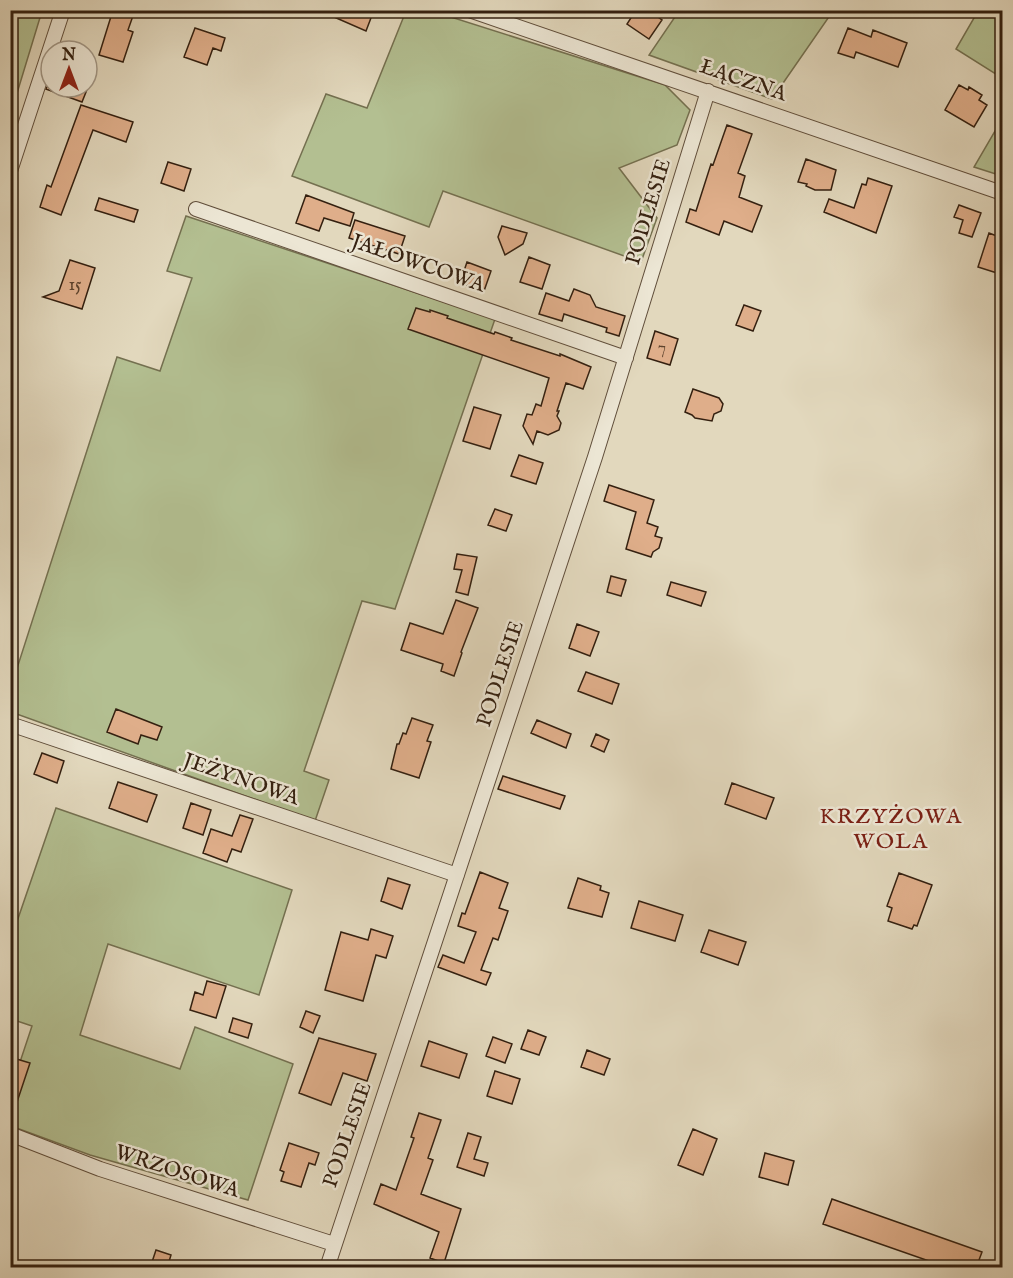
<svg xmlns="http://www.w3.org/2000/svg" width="1013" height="1278" viewBox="0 0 1013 1278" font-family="'IM FELL English',serif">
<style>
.green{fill:#b3bf91;stroke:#747050;stroke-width:1.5}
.building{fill:#dfae8a;stroke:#342010;stroke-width:1.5}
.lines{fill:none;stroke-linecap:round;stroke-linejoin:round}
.minor-casing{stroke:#604e3b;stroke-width:16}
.minor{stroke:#ece6d4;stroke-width:14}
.labels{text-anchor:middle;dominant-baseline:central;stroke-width:5;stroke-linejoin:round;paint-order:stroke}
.number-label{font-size:18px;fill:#5f442e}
.street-label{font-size:21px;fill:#342010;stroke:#ece6d4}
.neighbourhood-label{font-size:22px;letter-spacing:1.5px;fill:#7a1f14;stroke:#ece6d4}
</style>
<rect width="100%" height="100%" fill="#e2d8bd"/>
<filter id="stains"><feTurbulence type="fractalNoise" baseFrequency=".00333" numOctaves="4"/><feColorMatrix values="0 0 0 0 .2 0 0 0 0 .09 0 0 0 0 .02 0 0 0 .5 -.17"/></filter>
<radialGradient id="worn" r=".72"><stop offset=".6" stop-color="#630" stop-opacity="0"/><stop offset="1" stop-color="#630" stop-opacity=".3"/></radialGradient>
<path class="green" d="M10,11H42L11,113H10Z
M406,11H432L665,85L690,110L677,145L619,168L657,218L641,262L443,191L429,227L292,176L326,94L367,108Z
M679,11V10L833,11L772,99L649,55Z
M978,11H1002V78L956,49Z
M1002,119V176L974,167Z
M186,216L495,319L395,609L362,601L304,771L329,780L315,821L11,712V687L117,357L160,371L192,278L167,271Z
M56,808L292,890L259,995L108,944L80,1035L180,1069L195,1027L293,1064L248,1200L90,1155L11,1126V1089L32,1026L11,1019V939Z"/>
<path class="building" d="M113,10H135L128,30L133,32L123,62L99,55Z
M318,10H374L366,31Z
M636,10H648L662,20L649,39L627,24Z
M195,28L225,38L221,51L213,48L207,65L184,57Z
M848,28L871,37L873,30L907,43L898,67L856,52L854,58L838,53Z
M959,85L968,90L969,87L982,95L979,100L987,105L974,127L945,110Z
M47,87H88L82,102L46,89Z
M81,105L133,122L126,142L93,130L61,215L40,207L47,185L51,187Z
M727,125L752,134L738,173L745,176L739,197L762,206L752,232L724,221L719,235L686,222L690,209L696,211L711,164L713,165Z
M806,159L836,170L831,190H815L806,186L807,184L798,182Z
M168,162L191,169L184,191L161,183Z
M868,178L892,186L876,233L824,212L829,199L854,208L862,184L866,185Z
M306,195L354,213L350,226L324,218L319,231L296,223Z
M99,198L138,210L134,222L95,210Z
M959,205L981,213L972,237L959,233L963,220L954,217Z
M355,220L405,236L399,254L349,238Z
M502,226L527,233L523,244L505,255L498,237Z
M989,233L1002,238V257L997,273L978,267Z
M529,257L550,265L542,289L520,282Z
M70,260L95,268L82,309L43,297L59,291Z
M467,262L491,271L484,291L460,283Z
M574,289L590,295L596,307L625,316L619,336L606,332L607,328L564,314L562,321L539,314L546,293L569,301Z
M744,305L761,311L753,331L736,325Z
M416,308L430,312V310L448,316L447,318L494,334L495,332L512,338L511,340L560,356V354L591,367L583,389L566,383L557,411H559L557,416L561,423L559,430L548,435L537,431L533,444L523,426L527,414L532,415L536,404L541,406L549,378L408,329Z
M655,331L678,339L670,365L647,358Z
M693,389L719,398L723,404L721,411L714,414L712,421L695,418L692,415L685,412Z
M474,407L501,415L490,449L463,441Z
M519,455L543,463L536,484L511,476Z
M609,485L654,500L647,523L658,527L655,536L662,538L659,548L653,552L651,557L626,549L636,512L604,501Z
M495,509L512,515L506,531L488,525Z
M457,554L477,557L468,595L456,592L462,570L454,569Z
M611,576L626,580L621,596L607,592Z
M671,582L706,592L701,606L667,595Z
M456,600L478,608L461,652L462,653L454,676L441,671L443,664L401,650L410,623L443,634Z
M577,624L599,632L590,656L569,648Z
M586,672L619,684L612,704L578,691Z
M116,709L162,727L157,740L141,735L138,744L107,732Z
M412,718L433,725L427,741L431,742L419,778L391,769L397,744H399L403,733L406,734Z
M537,720L571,734L566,748L531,733Z
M596,734L609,740L604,752L591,746Z
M42,753L64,761L57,783L34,774Z
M503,776L565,796L560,809L498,789Z
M118,782L157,795L147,822L109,808Z
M732,783L774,798L766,819L725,804Z
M191,803L211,810L203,835L183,828Z
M240,815L253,819L241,852L232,849L227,862L203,853L211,829L232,836Z
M480,872L508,883L499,908L508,911L498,940L493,938L481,970L491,973L486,985L438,967L443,955L464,963L476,932L458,926L462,913L465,914Z
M899,873L932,885L917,926L914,925L912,929L888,921L892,908L887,906Z
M388,878L410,885L402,909L381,901Z
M578,878L601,886L600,890L609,893L602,917L568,908Z
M639,901L683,915L675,941L631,928Z
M371,929L393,936L386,958L376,955L363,1001L325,990L341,932L368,940Z
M709,930L746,942L738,965L701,952Z
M207,981L226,986L216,1018L190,1010L195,992L203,995Z
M306,1011L320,1016L313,1033L300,1027Z
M233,1018L252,1024L248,1038L229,1032Z
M528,1030L546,1037L539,1055L521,1049Z
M493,1037L512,1044L505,1063L486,1056Z
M319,1038L376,1054L367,1081L343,1073L331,1105L299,1093Z
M429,1041L467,1054L459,1078L421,1066Z
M587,1050L610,1059L604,1075L581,1067Z
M10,1057L30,1063L13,1114H10Z
M495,1071L520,1079L512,1104L487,1096Z
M419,1113L441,1120L428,1158L433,1160L421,1194L461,1209L444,1263L430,1258L439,1232L374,1204L381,1184L396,1190L414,1138L411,1137Z
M693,1129L717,1139L703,1175L678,1165Z
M468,1133L481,1137L474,1159L488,1163L484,1176L457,1167Z
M289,1143L319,1153L315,1165L309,1163L301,1187L281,1181L284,1172L280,1170Z
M765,1153L794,1161L788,1185L759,1177Z
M832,1199L982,1252L976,1268H949L823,1224Z
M156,1250L171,1255L167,1268H150Z"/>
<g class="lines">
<defs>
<path id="minor" d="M469,10L1002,193
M10,171L63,10
M196,209L626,358
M10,724L457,875
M10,1134L100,1169L334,1244
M327,1268L595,457L708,91"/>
</defs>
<use href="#minor" class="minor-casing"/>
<use href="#minor" class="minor"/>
</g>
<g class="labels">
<g class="number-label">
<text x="75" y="285">15</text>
<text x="662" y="348">7</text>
</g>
<g class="street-label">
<text transform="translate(743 81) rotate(19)">ŁĄCZNA</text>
<text transform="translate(649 212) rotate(-73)">PODLESIE</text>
<text transform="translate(418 264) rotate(19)">JAŁOWCOWA</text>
<text transform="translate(501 674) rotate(-72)">PODLESIE</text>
<text transform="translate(241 780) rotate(19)">JEŻYNOWA</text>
<text transform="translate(348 1135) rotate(-71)">PODLESIE</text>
<text transform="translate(177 1172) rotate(18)">WRZOSOWA</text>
</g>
<g class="neighbourhood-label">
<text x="891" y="817">KRZYŻOWA<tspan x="891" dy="25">WOLA</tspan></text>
</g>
</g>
<rect width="1013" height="1278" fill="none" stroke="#e2d8bd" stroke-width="36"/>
<rect x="12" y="12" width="989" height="1254" fill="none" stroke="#342010" stroke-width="3"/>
<rect x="18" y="18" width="977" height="1242" fill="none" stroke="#342010" stroke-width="1.5"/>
<g transform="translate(69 69)"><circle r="28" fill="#ece6d4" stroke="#a29786" stroke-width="1.5"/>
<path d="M0-4.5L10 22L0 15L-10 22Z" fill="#8f2418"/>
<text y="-9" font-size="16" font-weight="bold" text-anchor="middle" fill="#342010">N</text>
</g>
<rect width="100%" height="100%" filter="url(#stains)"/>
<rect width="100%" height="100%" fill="url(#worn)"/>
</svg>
